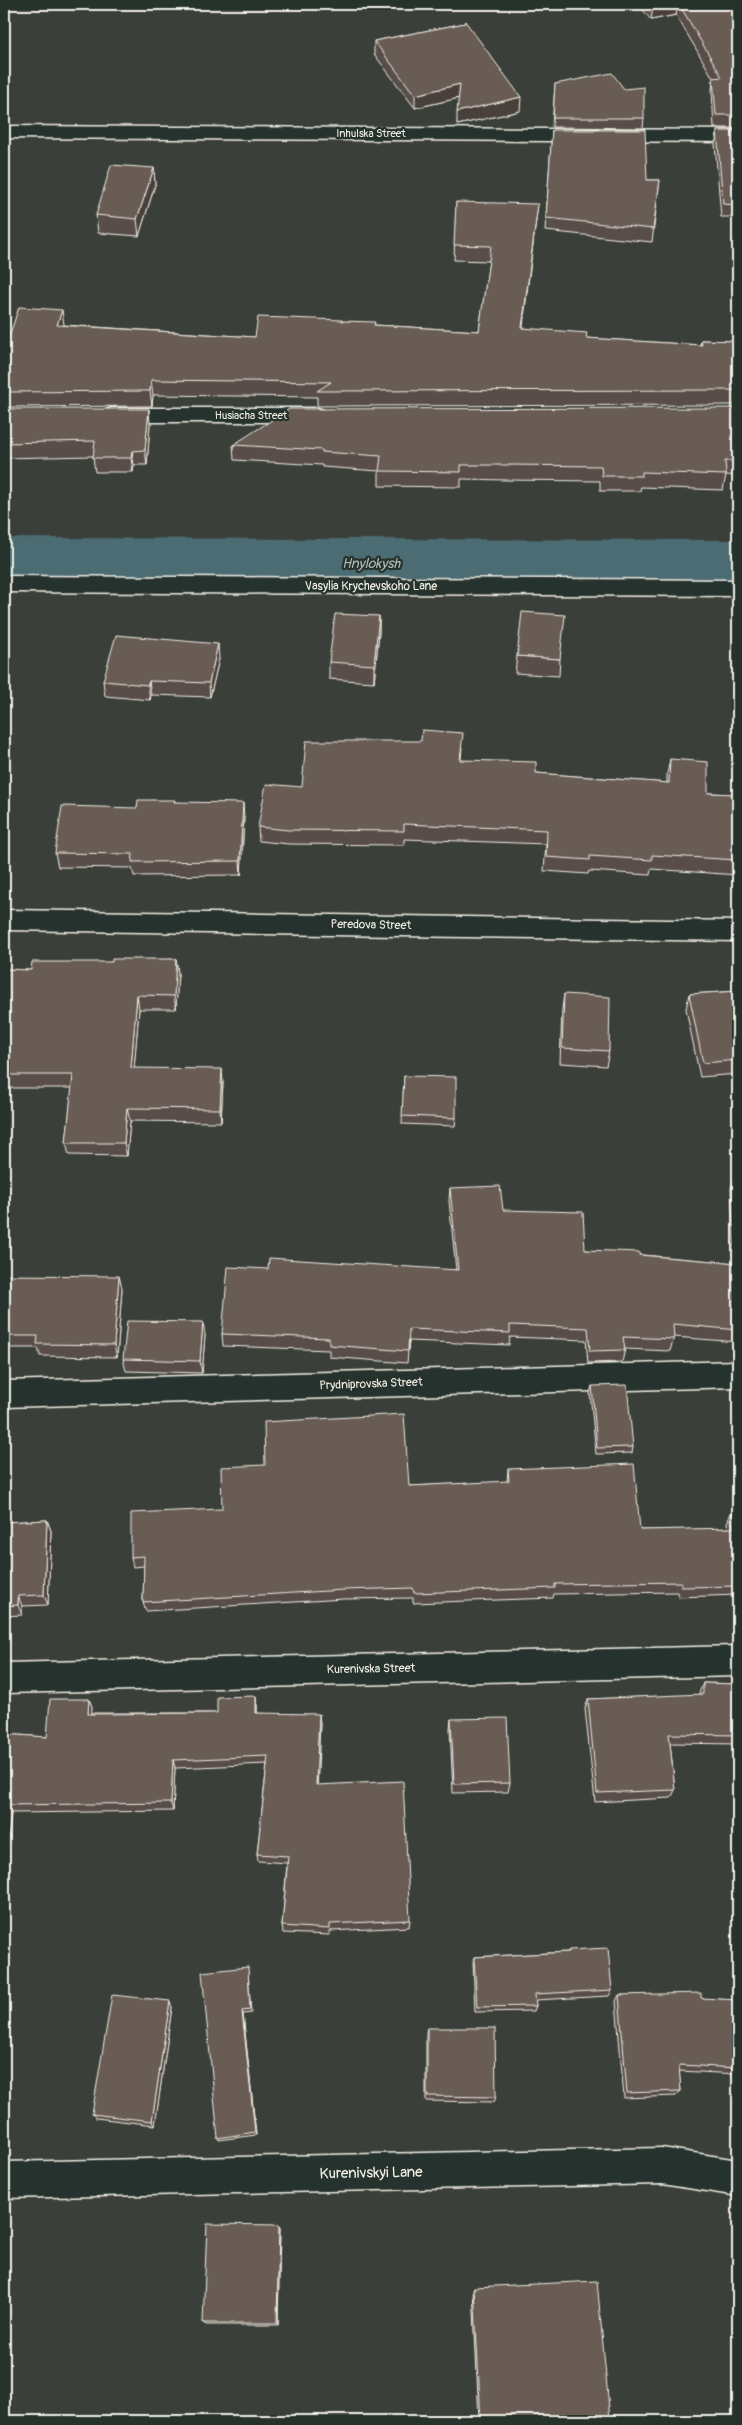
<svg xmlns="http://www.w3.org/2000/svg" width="742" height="2425" viewBox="0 0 742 2425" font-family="Pangolin,sans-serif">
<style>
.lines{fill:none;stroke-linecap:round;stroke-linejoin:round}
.river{fill:#4c6c73;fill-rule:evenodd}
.minor-casing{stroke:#f4f1e8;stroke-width:3}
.major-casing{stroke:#f4f1e8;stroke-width:3}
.minor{fill:#26332d;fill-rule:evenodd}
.major{fill:#26332d;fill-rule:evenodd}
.wall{fill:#594e48;stroke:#f4f1e8}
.shaded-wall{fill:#48403b;stroke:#f4f1e8}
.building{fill:#675b54;stroke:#f4f1e8}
.labels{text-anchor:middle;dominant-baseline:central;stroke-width:4.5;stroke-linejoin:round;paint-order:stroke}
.far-street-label{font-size:11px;fill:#f4f1e8;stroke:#26332d}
.street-label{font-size:12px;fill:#f4f1e8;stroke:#26332d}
.water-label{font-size:14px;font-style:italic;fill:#b1bcb9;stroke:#26332d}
.near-street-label{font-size:15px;fill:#f4f1e8;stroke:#26332d}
</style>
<rect width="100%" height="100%" fill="#3a3f39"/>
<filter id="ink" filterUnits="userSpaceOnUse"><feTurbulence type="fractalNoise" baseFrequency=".02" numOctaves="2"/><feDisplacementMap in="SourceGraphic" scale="10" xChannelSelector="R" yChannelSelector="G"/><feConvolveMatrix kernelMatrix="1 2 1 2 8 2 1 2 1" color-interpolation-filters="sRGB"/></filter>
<g filter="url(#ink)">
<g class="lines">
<path class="river" d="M4,538L738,540V588L4,586Z"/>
<defs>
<path id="minor" d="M4,126L738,130V142L4,138Z
M112,408H317L324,410L328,415L324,420L317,422H112L105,420L101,415L105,410Z
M4,576L738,580V596L4,592Z
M738,1361V1387L4,1407V1381Z
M738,1646V1676L4,1693V1663Z
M662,2148L738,2160V2196L662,2184L4,2198V2162Z"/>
<path id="major" d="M4,910L738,921V941L4,930Z"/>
</defs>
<use href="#minor" class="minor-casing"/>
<use href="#major" class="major-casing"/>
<use href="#minor" class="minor"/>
<use href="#major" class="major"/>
</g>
<path class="wall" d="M638,4H738V5L733,6L738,13V128H714L712,91L713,78L676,15L651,20Z
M465,23L520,111L457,125L459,98L415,108L374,54V41Z
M555,84L624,89L644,118L643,128L552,127Z
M552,130L647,180H660L652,242L545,231Z
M717,131H738V217H721L715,144Z
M154,168L155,185L139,236L98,233L96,215Z
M456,202L536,219L522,328L586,338L700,345L701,340L738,341V405L317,406V397L153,395L152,406L4,407V337H9L64,325L255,337L342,321L375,325L479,331L489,261L454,260Z
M738,408V476L726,475L723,490L641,487L640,491H600V481L506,480L461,479V487L379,486V471L322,467V465L234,460L233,445Z
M4,409L150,424L147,465H134L133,472H95L93,456L4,458Z
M379,616V633L374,682L329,679V662Z
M517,656L560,659L559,676L515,673Z
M219,659L210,697L151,695L150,700L105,696L103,681Z
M462,747L461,760L536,773L667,783V774L670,759L708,793L738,794V875L651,869L650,875L589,871L588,874L544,871L546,844L404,839V845L289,844L259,841L258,827L302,787Z
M175,802L244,817L241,875L134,876L132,868L58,867L55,853L137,808Z
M176,959L178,973L176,1009H139L134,1068L223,1082L221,1122L130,1121L127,1156L69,1155L66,1143L72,1088H4V969L31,970L112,962Z
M738,991V1074L700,1077L686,1009L689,994Z
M564,994L609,1051L606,1066L560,1063L562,1009Z
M404,1076L456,1118L455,1126L402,1124Z
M735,1175H738V1342L674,1337L670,1351L625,1349L622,1362L588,1363L586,1340L510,1337L509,1345L409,1341L407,1363L329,1357V1350L223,1346L222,1334L268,1269L456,1270L449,1201L450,1188L503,1210L585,1250L735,1263L731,1188Z
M4,1275L122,1288L117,1357L40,1356L38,1348H4Z
M205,1335L202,1373L126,1371L123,1359Z
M592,1386L633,1447L632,1453L596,1454L590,1393Z
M508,1469L640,1530L728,1529L727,1523L731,1513H738V1595L678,1597L677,1592L554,1594L553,1598L413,1603V1598L344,1599L146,1611L143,1602L144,1566L133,1567L131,1557L222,1509L409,1486L507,1482Z
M47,1520L51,1531L48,1605L22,1606V1615L4,1616V1522Z
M703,1683L738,1684V1744L670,1743L675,1790L671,1798L595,1802L585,1709L588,1699L699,1695V1693Z
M89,1699L92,1707L91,1713H217L257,1705V1713L320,1723L317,1785L410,1920L409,1927L330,1931V1935L283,1933L282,1926L287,1863L258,1861L257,1854L267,1764L175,1768L173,1811L11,1813L8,1839L4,1838V1734L47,1737Z
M451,1719L510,1783L508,1792L453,1793L450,1728Z
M569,1950L612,1990L609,1996L535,2000L536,2006L534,2011L475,2012L473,1962L474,1957L568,1952Z
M248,1971L251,2013L243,2014L256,2135L219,2140L218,2138Z
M619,1995L738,2000V2074L679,2071L681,2091L676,2096L624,2098L616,2001Z
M172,2007L155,2125L96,2118L92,2114Z
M427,2028L496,2097L494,2102L426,2101V2033Z
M279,2225L280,2228L278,2325H206L203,2323Z
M474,2287L564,2421H479L473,2289Z"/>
<path class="shaded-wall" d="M670,4H678L676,15L651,20L653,7Z
M460,84L459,98L415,108V95Z
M521,97L520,111L457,125V112Z
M154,168L155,185L139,236L137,219Z
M538,204L536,219L521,343L522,328Z
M62,310L64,325L60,340L57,325Z
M151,380L153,395L152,406L150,391Z
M149,409L150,424L147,465L145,450Z
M132,451L134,465L133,472L131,458Z
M379,616V633L374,682V665Z
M218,644L219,659L210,697L209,683Z
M149,681L151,695L150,700L148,685Z
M243,803L244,817L241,875L240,861Z
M176,959L178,973L176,1009L174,996Z
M137,995L139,1009L133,1081L131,1068Z
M222,1069L223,1082L221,1122L220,1109Z
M127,1108L130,1121L127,1156L124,1143Z
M119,1276L122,1288L117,1357L114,1345Z
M203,1322L205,1335L202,1373L200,1361Z
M47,1520L51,1531L48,1605L44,1595Z
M18,1596L22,1606V1615L18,1605Z
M256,1696L257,1705V1721L256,1713Z
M89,1699L92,1707L91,1722L88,1714Z
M319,1714L320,1723L317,1793L316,1785Z
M173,1760L175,1768L173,1811L171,1803Z
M7,1805L11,1813L8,1839L4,1832Z
M170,2001L172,2007L155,2125L152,2121Z
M242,2011L243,2014L256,2135L255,2132Z
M279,2225L280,2228L278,2325L277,2323Z"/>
<path class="building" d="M650,4H670L653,7Z
M679,4H732L738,13V115H716L713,78L722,77Z
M465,21L521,97L457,112L460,84L415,95L374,41L465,23Z
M612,73L624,89L644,87V118H553L555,84Z
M552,130H645L647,180H660L653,229L546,218Z
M717,131H738V205L723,204Z
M111,165L154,168L137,219L96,215Z
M456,202L538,204L522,328L587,333L586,338L702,345L701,340L738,341V390L317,391L331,382L151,380L150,391L4,392V337H9L19,307L62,310L57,325L255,337L258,317L342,320V321L375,322L374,325L479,331L491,246L454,245Z
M738,408V461H725L726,475L642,472V476H602L601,466L507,465H461V472L379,471L381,456L322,452V450L233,445L289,409Z
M4,409H149L145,450L132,451L131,458H93L95,441L4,443Z
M522,612L565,615L560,659L517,656Z
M335,614L379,616L374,665L329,662Z
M116,635L218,644L209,683L149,681L148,685L103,681Z
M422,730L463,733L460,760L536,762V773L669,783L670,759L708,762V793L738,794V860L652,855V860L590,856V860L546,857L547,830L404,824V831L288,830L258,827L266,784L302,787L306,741H421Z
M138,800H175L174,802L243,803L240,861L132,862L133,854L55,853L62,806L137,808Z
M112,959H176L174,996L137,995L131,1068L222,1069L220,1109L127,1108L124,1143H66L73,1075H4V969L31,970L32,962H112Z
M738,991V1060L703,1063L689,994Z
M564,994L610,997L609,1051L562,1048Z
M404,1076L456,1077V1118L402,1116Z
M735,1175H738V1240Z
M500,1186L503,1210L583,1212L585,1250L639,1252V1255L738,1263V1330L673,1324L674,1339L623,1337L625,1350L590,1351L588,1328L510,1325V1333L409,1329L408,1351L329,1345V1338L222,1334L228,1267L268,1269L269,1258L458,1270L450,1188Z
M4,1275L119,1276L114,1345L37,1344L38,1336H4Z
M127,1321L203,1322L200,1361L123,1359Z
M627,1385L633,1447L597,1448L592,1386Z
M404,1414L409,1486L509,1481L508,1469L634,1464L640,1530L733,1528L731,1513H738V1586L681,1587V1582L555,1584V1588L414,1593L413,1588L344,1590L143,1602L144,1556L131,1557V1513L222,1509L221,1467L265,1465L264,1422Z
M47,1520L44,1595L18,1596V1605L4,1606V1522Z
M703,1683L738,1684V1735L669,1734L675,1790L597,1793L588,1699L703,1694Z
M256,1696V1713L319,1714L316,1785L403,1781L410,1920L330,1924V1929L282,1926L288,1856L257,1854L268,1756L173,1760L171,1803L7,1805L4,1827V1734L47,1737L50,1699H89L88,1714L217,1713V1697Z
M507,1718L510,1783L454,1784L451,1719Z
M608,1948L612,1990L535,1994L536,2006L477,2007L474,1957L569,1952V1950Z
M248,1967L250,2010L242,2011L255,2132L218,2138L202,1972Z
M701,1993V1998L738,2000V2068L679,2065L681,2091L627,2093L619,1995Z
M112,1995L170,2001L152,2121L92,2114Z
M427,2028H495L496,2097L427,2096Z
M207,2224L279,2225L277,2323H203Z
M597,2281L610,2419L560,2421H481L474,2287Z"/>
</g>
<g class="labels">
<g class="far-street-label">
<text x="371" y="133">Inhulska Street</text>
<text x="251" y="415">Husiacha Street</text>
</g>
<g class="street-label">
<text x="371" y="586">Vasylia Krychevskoho Lane</text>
<text transform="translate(371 925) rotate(1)">Peredova Street</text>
<text transform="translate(371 1384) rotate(-2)">Prydniprovska Street</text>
<text transform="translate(371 1669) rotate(-1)">Kurenivska Street</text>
</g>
<g class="water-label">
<text x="371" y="563">Hnylokysh</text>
</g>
<g class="near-street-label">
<text transform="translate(371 2173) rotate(-1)">Kurenivskyi Lane</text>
</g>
</g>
<rect width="742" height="2425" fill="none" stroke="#26332d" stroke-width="20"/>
<rect x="10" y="10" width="722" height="2405" fill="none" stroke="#f4f1e8" stroke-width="2" filter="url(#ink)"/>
</svg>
